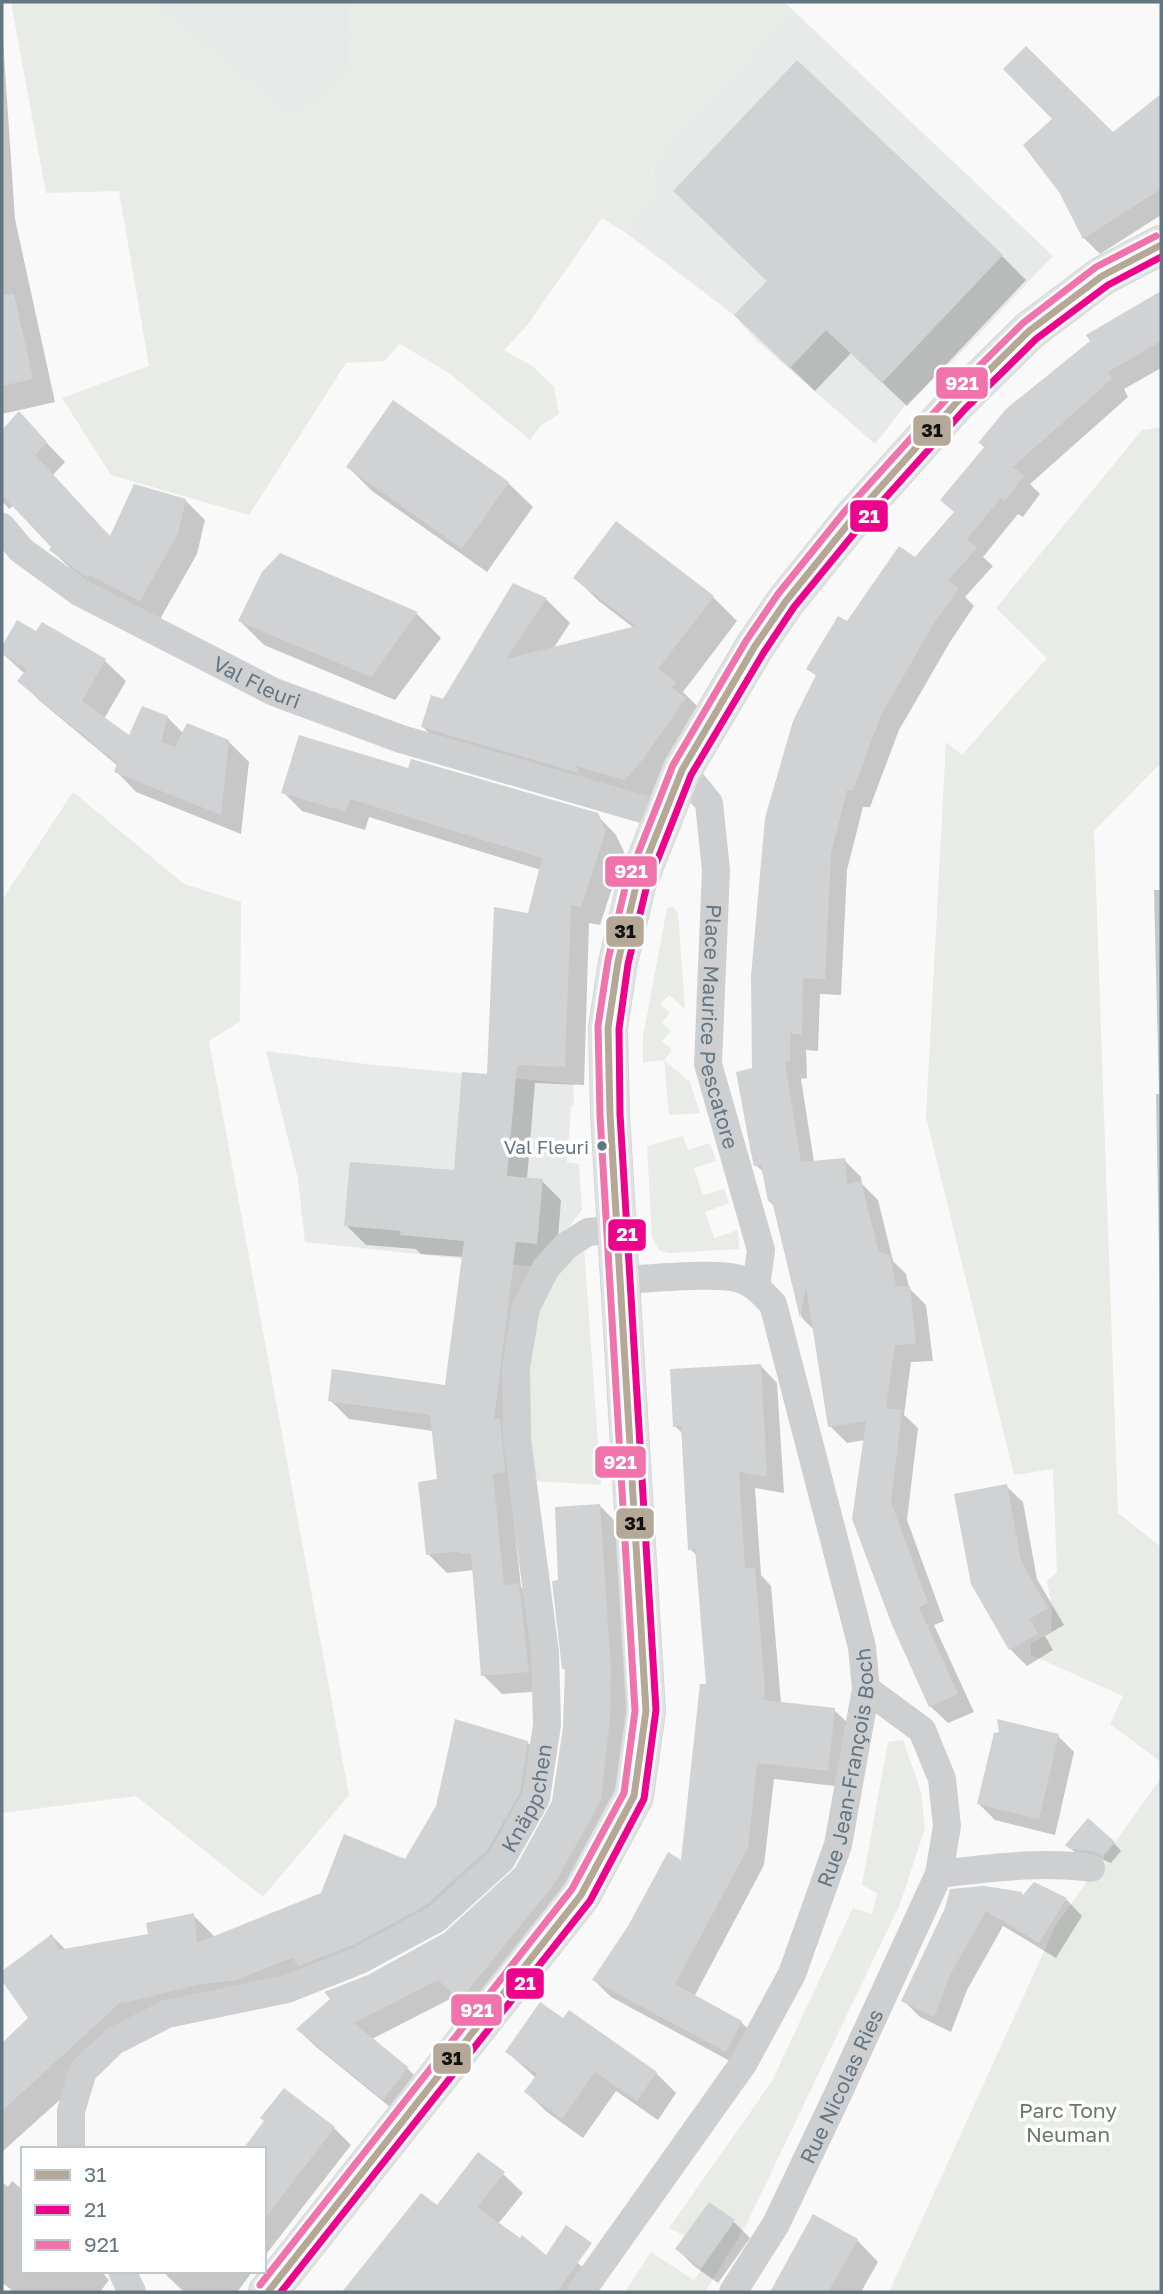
<svg xmlns="http://www.w3.org/2000/svg" width="1163" height="2294" viewBox="0 0 1163 2294" font-family="'Golos Text',sans-serif">
<style>
.built{fill:#e8e9e9}
.green{fill:#e8ebe6}
.shadow{fill:#0003}
.building{fill:#d0d2d3}
.lines{fill:none;stroke-linecap:round;stroke-linejoin:round}
.primary-casing{stroke:#d5d6d7;stroke-width:40}
.minor{stroke:#cecfd0;stroke-width:28}
.primary{stroke:#e1e2e2;stroke-width:38}
.bus-1-casing{stroke:#fff;stroke-width:12}
.bus-2-casing{stroke:#fff;stroke-width:12}
.bus-3-casing{stroke:#fff;stroke-width:12}
.bus-1{stroke:#b6a897;stroke-width:7}
.bus-2{stroke:#ed028c;stroke-width:7}
.bus-3{stroke:#f173ac;stroke-width:7}
.bus-dot{fill:#657683;stroke:#fff;stroke-width:2.5}
.labels{text-anchor:middle;dominant-baseline:central;stroke-width:7;stroke-linejoin:round;paint-order:stroke}
.bus-label{font-size:19px;fill:#657683;stroke:#fff;text-anchor:end}
.street-label{font-size:21px;fill:#657683;stroke:#fff}
.park-label{font-size:21px;fill:#687a64;stroke:#fff}
.line-badge{stroke:#fff;stroke-width:2.5}
.badge-label{font-size:19px;text-anchor:middle;font-weight:bold;fill:#fff}
.pale-badge-label{font-size:19px;text-anchor:middle;font-weight:bold;fill:#111}
</style>
<rect width="100%" height="100%" fill="#f9f9f9"/>
<path class="built" d="M156,2H351L349,68L296,118L157,6Z
M794,11L1053,256L953,361L907,403L875,444L757,341L734,315L626,233L654,196L651,167Z
M266,1051L366,1064L573,1084L574,1104L571,1108L567,1162L579,1164L582,1210L538,1267L305,1242L298,1179Z"/>
<path class="green" d="M11,2H156L157,6L296,118L349,68L351,2H784L794,11L651,167L654,196L626,233L602,218L526,327L504,350L532,366L554,387L559,414L541,425L530,440L449,373L400,344L384,361L346,363L249,515L111,475L62,398L149,366L119,191L46,193Z
M1161,427V763L1094,831L1118,1513L1161,1547V1762L1110,1724L1123,1696L1031,1655V1644L1051,1632L1052,1607L1047,1581L1057,1573L1053,1469L1014,1475L926,1117L946,742L962,755L1047,658L996,608L1142,430Z
M73,792L184,884L241,902L240,1021L209,1041L349,1795L263,1897L136,1796L2,1813V900Z
M673,907L678,913L685,1009L669,995L660,1004L670,1013L662,1023L671,1031L662,1041L672,1050L664,1060L690,1082L700,1113L669,1115L664,1060L643,1062V1037L667,908Z
M683,1136L688,1150L710,1143L716,1161L694,1168L703,1195L724,1189L729,1203L705,1212L714,1238L738,1230L739,1249L669,1253L659,1250L652,1237L647,1146Z
M584,1247L601,1485L532,1481L526,1424L534,1310L563,1260Z
M903,1740L921,1792L925,1828L900,1904L746,2225L705,2292H625L651,2252L694,2280L735,2221L709,2202L685,2236L669,2228L772,2081L853,1908L872,1914L877,1893L862,1885L888,1742Z
M1161,1778V2292H889L1056,1925Z"/>
<path class="shadow" d="M2,25L15,219L55,402L2,414Z
M1159,126L1161,136V215L1100,254L1084,238L1113,135Z
M1002,256L1026,280L907,406L851,353L815,391L761,340Z
M1161,293V368L1124,389L1128,397L1030,484L1040,494L1023,517L1018,514L983,557L993,566L965,597L974,606L950,642L899,730L870,807H863L847,870L841,995L820,994L818,1051L806,1050L807,1078L801,1079L814,1162L844,1160L861,1177L862,1184L878,1200L893,1261L906,1274L909,1288L926,1305L933,1361L911,1362L904,1415L918,1428L907,1520L944,1621L934,1625L974,1712L948,1723L930,1706L865,1440L847,1443L830,1426L815,1331L802,1318L775,1207L769,1201L764,1173L756,1165L817,677L809,668L848,624L916,559L956,513L985,448L980,443L1092,341L1088,336Z
M19,414L65,462L53,475L111,538L185,500L205,520L197,554L160,619L107,596L71,569L51,550L53,547L14,505L9,509L2,501V433Z
M348,467L508,483L533,507L487,572L372,491Z
M281,555L417,614L441,638L395,700L264,645L240,621Z
M575,578L713,597L737,621L683,692L699,708L650,804L447,751L423,727L444,701L546,599L570,623L553,649L634,628L600,602Z
M18,622L37,633L42,624L105,661L126,681L104,719L130,738L167,717L184,734L228,741L249,762L241,834L136,792L116,771L118,766L40,701L20,681L25,674L2,653V649Z
M409,770L597,815L616,835L624,852L600,925L589,923L584,1085L535,1083L527,1179L542,1181L561,1200L556,1262L534,1260L513,1434L511,1492L521,1587L538,1604L547,1691L502,1694L483,1675L474,1570L447,1573L428,1554L439,1481L433,1431L349,1419L330,1400L447,1387L464,1257L421,1254L416,1249L366,1245L346,1225L456,1172L489,1076L541,870L369,817L365,830L302,811L283,792Z
M1154,890H1161V1362L1156,1094H1159Z
M760,1365L777,1383L784,1493L755,1488L761,1575L771,1586L781,1703L834,1710L852,1727L844,1787L774,1779L764,1865L694,1997L741,2022L758,2039L743,2068L611,1997L594,1980L683,1862L708,1686L698,1556L690,1549L683,1434L675,1426Z
M1006,1486L1023,1502L1037,1579L1064,1625L1045,1636L1053,1650L1027,1666L1010,1649Z
M600,1506L617,1523L627,1689L626,1737L618,1817L478,2016L456,1996L372,2039L407,2068L424,2085L401,2116L315,2046L298,2029L369,1976L448,1933L514,1873L552,1807L565,1728L567,1672L564,1669L559,1582Z
M1058,1736L1074,1752L1055,1835L995,1820L978,1803Z
M527,1742L549,1764L448,1927L145,2023L2,2152V2045L30,2018L2,1978V1974L52,1936L66,1950L150,1935L193,1915L215,1937L406,1861Z
M1114,1843L1121,1851L1111,1863L1102,1859L1080,1857L1067,1845Z
M1022,1894L1024,1896L1066,1899L1082,1916L1056,1958L1003,1926L967,1990L951,2032L920,2017L904,2001L946,1909Z
M569,2013L656,2073L676,2093L658,2120L616,2091L583,2138L547,2112L526,2092L536,2078L507,2052L563,2020Z
M284,2090L334,2128L351,2145L264,2257L266,2122Z
M503,2174L523,2193L498,2224L546,2258L578,2263L597,2282L590,2292H344L422,2195L437,2207Z
M12,2181L23,2190V2271H101L109,2280L100,2292H14L4,2284L2,2287V2182L8,2187Z
M709,2204L734,2222L750,2238L718,2283L694,2266L677,2249Z
M814,2216L857,2240L878,2262L861,2292H772Z
M162,2271H253L237,2292H184Z"/>
<path class="building" d="M1026,46L1113,132L1161,94V189L1083,239L1059,192L1023,145L1052,119L1003,69Z
M797,60L1003,255L882,383L826,330L790,368L734,315L767,281L673,191Z
M1161,291V341L1108,372L1112,379L1013,467L1024,476L1005,501L1001,498L967,539L977,548L948,580L959,588L933,625L882,713L853,790H847L831,853L825,979L803,978L802,1035L790,1033V1061L785,1062L801,1162L845,1158L847,1184L861,1181L879,1252L890,1255L896,1286H910L916,1344L895,1345L886,1408L902,1410L891,1502L928,1603L919,1607L958,1694L929,1707L892,1625L852,1519L866,1421L828,1427L806,1286L800,1318L772,1201H768L761,1165L754,1166L751,1153L736,1072L752,1068L751,976L765,818L793,721L816,675L806,669L838,616L847,621L899,546L915,557L954,512L940,500L986,445L978,443L1006,409L1090,341L1086,335Z
M14,294L33,379L2,386V295Z
M393,400L509,482L462,549L346,467Z
M19,411L47,442L35,455L110,536L134,484L186,499L178,534L140,601L89,575L88,578L49,550L51,547L2,495V430Z
M616,521L714,596L658,669L676,682L672,688L686,698L643,759L625,780L576,766L579,773L421,727L431,695L443,699L513,583L547,598L506,659L636,626L573,578Z
M280,553L418,612L371,677L238,621L262,572Z
M17,620L36,631L42,622L106,659L82,701L129,735L142,706L168,716L161,742L175,747L187,723L229,740L221,815L114,772L117,763L17,681L27,669L2,654V646Z
M299,735L408,768L411,759L598,813L606,831L581,907L571,905L565,1067L517,1065L507,1176L543,1179L537,1244L516,1242L494,1419H500L505,1472L493,1474L504,1585L519,1583L529,1672L481,1676L471,1553L459,1554V1551L426,1555L418,1482L437,1479L430,1415L328,1401L332,1369L445,1385L464,1241L400,1235L401,1231L344,1226L350,1162L454,1170L462,1072L487,1074L494,907L528,913L542,858L350,799L346,812L281,793Z
M761,1364L767,1477L739,1472L745,1568L755,1567L765,1690L764,1700L835,1708L828,1771L757,1763L748,1848L675,1984L742,2021L726,2052L592,1980L628,1926L668,1852L681,1860L700,1684H706L695,1549L688,1550L681,1426L673,1427L670,1369Z
M1007,1484L1021,1561L1048,1608L1030,1619L1038,1634L1009,1650L971,1584L954,1494Z
M600,1504L611,1671L610,1719L601,1800L555,1883L460,2000L438,1980L354,2023L408,2067L383,2100L296,2029L330,1999L324,1992L368,1975L444,1933L515,1868L552,1801L563,1727L565,1669H562L552,1581L558,1580L555,1507Z
M455,1719L528,1741L520,1792L488,1849L426,1905L353,1945L299,1966L292,1958L236,1980L201,1984L124,2003L122,2001L2,2111V2043L28,2018L2,1981V1971L52,1934L58,1950L148,1934L146,1923L194,1913L197,1943L321,1893L344,1834L405,1859L436,1806Z
M997,1719L1059,1734L1039,1819L977,1804L994,1733L999,1732Z
M1088,1818L1115,1842L1102,1856L1093,1851L1070,1849L1065,1845Z
M1034,1882L1067,1898L1039,1943L986,1911L951,1973L934,2017L901,2001L945,1908L950,1889L984,1886L1022,1892L1021,1897Z
M540,2002L563,2018L569,2010L657,2072L637,2101L595,2072L562,2119L524,2092L537,2074L505,2052Z
M284,2088L335,2127L264,2220V2149H243L264,2121L260,2118Z
M478,2152L505,2172L477,2207L520,2238L522,2235L546,2255L566,2225L592,2243L557,2292H342L421,2193L437,2205Z
M709,2202L735,2220L701,2268L675,2249Z
M813,2214L858,2239L828,2292H770Z"/>
<g class="lines">
<defs>
<path id="primary" d="M268,2292L581,1895L634,1796L646,1711L610,1114L608,1028L618,962L636,886L682,770L755,646L786,601L853,518L957,402L1029,331L1102,276L1161,245"/>
</defs>
<use href="#primary" class="primary-casing"/>
<g class="minor">
<path id="s1" d="M2,527L21,550L79,592L274,692L401,739L663,815"/>
<path id="s2" d="M682,770L709,803L716,870L708,1064L761,1250L756,1286"/>
<path d="M939,1874C990,1868 1040,1861 1091,1868"/>
<path id="s3" d="M71,2149V2111L83,2071L114,2041L167,2014L287,1989L360,1960L436,1919L501,1860L536,1798L547,1725L545,1652L517,1439L516,1367L526,1308L546,1268L566,1246L588,1232L618,1229"/>
<path d="M122,2271L132,2292"/>
<path id="s4" d="M581,2292L743,2064L792,1974L838,1845L866,1689L862,1647L773,1304C764,1295 756,1285 743,1280C720,1271 650,1279 622,1280"/>
<path id="s5" d="M733,2292L776,2224L837,2096L939,1874L947,1826L942,1779L922,1730L866,1689"/>
</g>
<use href="#primary" class="primary"/>
<defs>
<path id="bus-1" d="M268,2292L581,1895L634,1796L646,1711L610,1114L608,1028L618,962L636,886L682,770L755,646L786,601L853,518L957,402L1029,331L1102,276L1161,245"/>
<path id="bus-2" d="M281,2292L590,1901L644,1799L656,1710L620,1114L619,1029L628,964L646,889L691,775L764,652L794,607L861,525L965,409L1036,339L1108,285L1161,257"/>
<path id="bus-3" d="M260,2285L572,1889L624,1793L635,1711L600,1115L598,1026L608,960L626,884L673,765L746,641L778,594L845,511L950,395L1023,323L1096,267L1156,236"/>
</defs>
<use href="#bus-1" class="bus-1-casing"/>
<use href="#bus-2" class="bus-2-casing"/>
<use href="#bus-3" class="bus-3-casing"/>
<use href="#bus-1" class="bus-1"/>
<use href="#bus-2" class="bus-2"/>
<use href="#bus-3" class="bus-3"/>
</g>
<circle class="bus-dot" cx="602" cy="1146" r="6"/>
<g class="labels">
<g class="bus-label">
<text x="589" y="1146">Val Fleuri</text>
</g>
<g class="street-label">
<text stroke="none"><textPath href="#s1" startOffset="301">Val Fleuri</textPath></text>
<text stroke="none"><textPath href="#s2" startOffset="268">Place Maurice Pescatore</textPath></text>
<text stroke="none"><textPath href="#s4" startOffset="597">Rue Jean-François Boch</textPath></text>
<text stroke="none"><textPath href="#s3" startOffset="626">Knäppchen</textPath></text>
<text stroke="none"><textPath href="#s5" startOffset="233">Rue Nicolas Ries</textPath></text>
</g>
<g class="park-label">
<text x="1068" y="2110">Parc Tony<tspan x="1068" dy="24">Neuman</tspan></text>
</g>
</g>
<g class="line-badge">
<rect x="935" y="366" width="54" height="34" rx="7" fill="#f173ac"/>
<rect x="912" y="414" width="40" height="33" rx="7" fill="#b6a897"/>
<rect x="849" y="499" width="40" height="34" rx="7" fill="#ed028c"/>
<rect x="604" y="855" width="54" height="33" rx="7" fill="#f173ac"/>
<rect x="605" y="915" width="40" height="33" rx="7" fill="#b6a897"/>
<rect x="607" y="1218" width="40" height="34" rx="7" fill="#ed028c"/>
<rect x="594" y="1445" width="53" height="34" rx="7" fill="#f173ac"/>
<rect x="615" y="1507" width="40" height="33" rx="7" fill="#b6a897"/>
<rect x="505" y="1967" width="40" height="33" rx="7" fill="#ed028c"/>
<rect x="450" y="1993" width="53" height="34" rx="7" fill="#f173ac"/>
<rect x="432" y="2042" width="40" height="33" rx="7" fill="#b6a897"/>
</g>
<g class="badge-label">
<text x="962" y="390">921</text>
<text x="869" y="523">21</text>
<text x="631" y="878">921</text>
<text x="627" y="1241">21</text>
<text x="620" y="1469">921</text>
<text x="525" y="1990">21</text>
<text x="477" y="2017">921</text>
</g>
<g class="pale-badge-label">
<text x="932" y="437">31</text>
<text x="625" y="938">31</text>
<text x="635" y="1530">31</text>
<text x="452" y="2065">31</text>
</g>
<rect width="1163" height="2294" fill="none" stroke="#657683" stroke-width="7"/>
<rect x="21" y="2147" width="245" height="126" fill="#ffffff" stroke="#c1c8cd" stroke-width="2"/>
<rect x="35" y="2170" width="35" height="10" fill="#b6a897" stroke="#c1c8cd" stroke-width="2"/>
<text x="84" y="2182" font-size="21" fill="#657683">31</text>
<rect x="35" y="2205" width="35" height="10" fill="#ed028c" stroke="#c1c8cd" stroke-width="2"/>
<text x="84" y="2217" font-size="21" fill="#657683">21</text>
<rect x="35" y="2240" width="35" height="10" fill="#f173ac" stroke="#c1c8cd" stroke-width="2"/>
<text x="84" y="2252" font-size="21" fill="#657683">921</text>
</svg>
